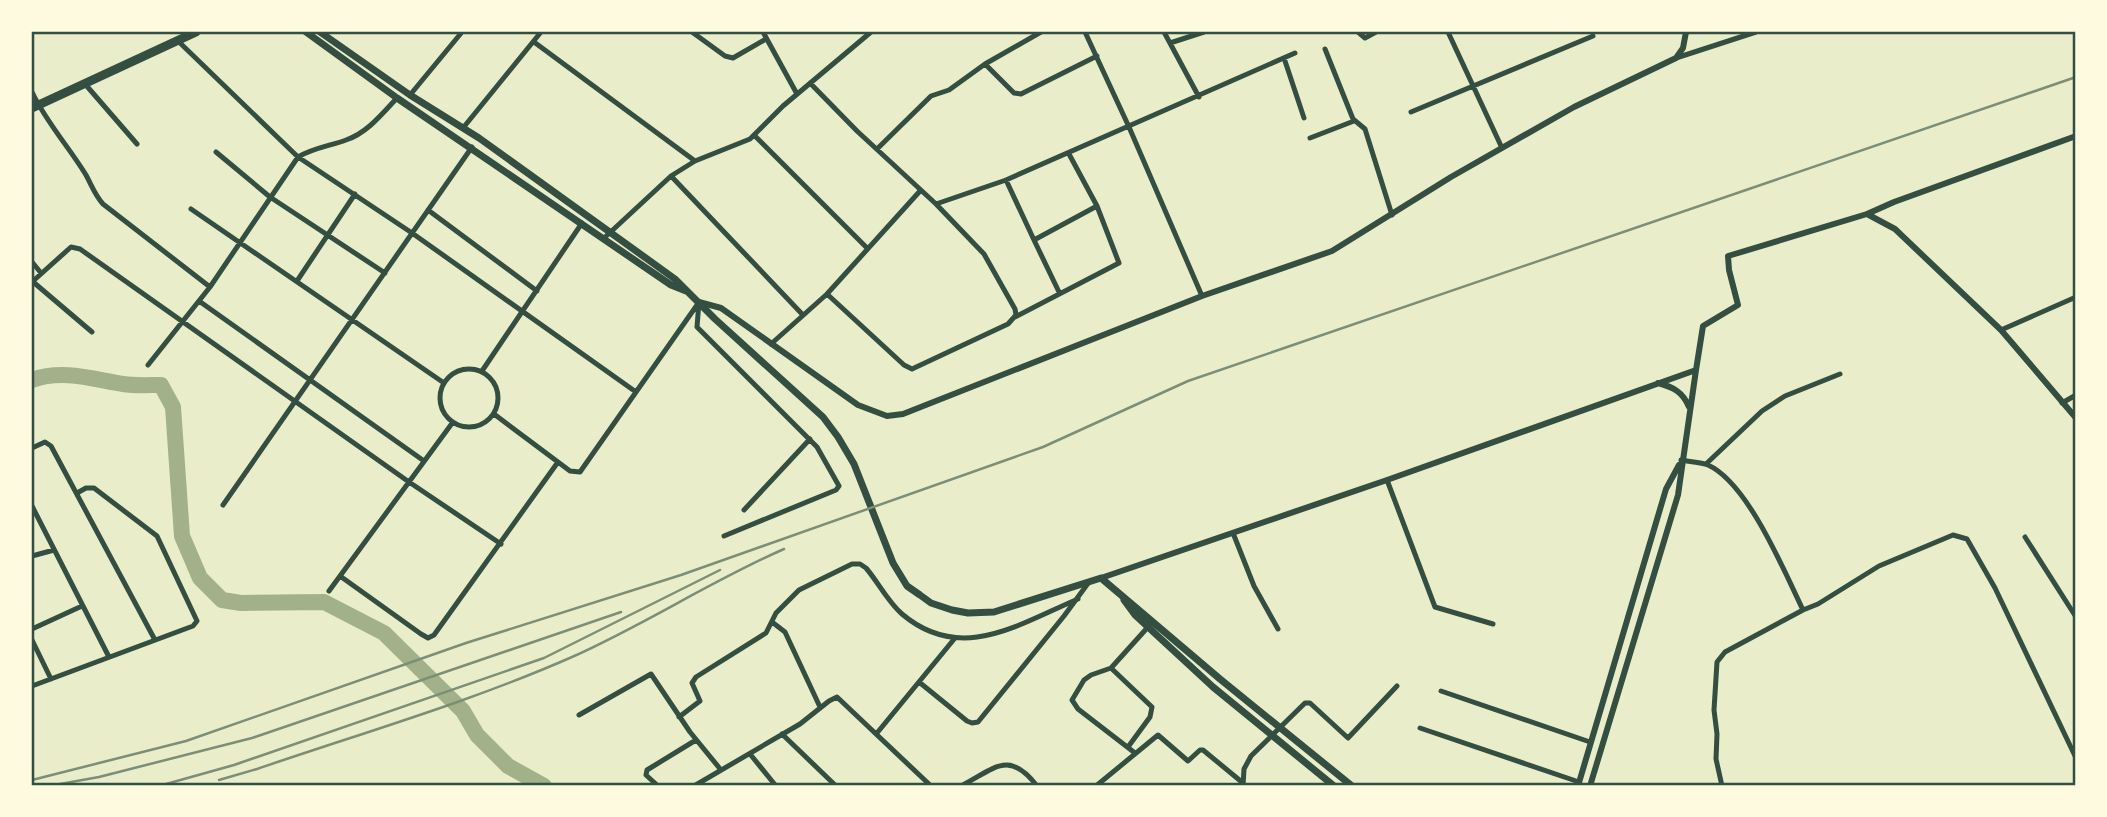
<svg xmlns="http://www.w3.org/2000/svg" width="2107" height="817" viewBox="0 0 2107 817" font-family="'Titillium Web',sans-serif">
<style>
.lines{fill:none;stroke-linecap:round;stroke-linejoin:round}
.river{stroke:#a3b18a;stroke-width:16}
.minor{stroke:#344e41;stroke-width:5}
.tertiary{stroke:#344e41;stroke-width:6}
.secondary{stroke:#344e41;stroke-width:7}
.trunk{stroke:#344e41;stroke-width:9}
.rail{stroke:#7c8e77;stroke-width:2.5}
.neatline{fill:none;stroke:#344e41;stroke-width:2.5}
</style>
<rect width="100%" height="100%" fill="#e9edc9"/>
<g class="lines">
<path class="river" d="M32,380C63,369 92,379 123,384C135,386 149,385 161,385L173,407L182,536L200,578L222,600L241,603L324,602L384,633L463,711L477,735L508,766L544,786"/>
<path class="minor" d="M692,32L725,56L733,58L766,39
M763,32L797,94
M1041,32L985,64L1014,93L1021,94L1097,56
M1085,32L1129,127L1202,296
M1164,32L1199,97
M1358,32L1365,38L1376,32
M1448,32L1502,148
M177,40L298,157L412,233L636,392
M534,42L695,161L750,139L783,106L871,32
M1170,43L1204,32
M1325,49L1353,119L1365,129L1392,215
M1284,58L1304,118
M1676,58L1756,32
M85,84L137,144
M32,92C46,122 69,147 86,175C92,186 95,195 103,204L210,287
M410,95L462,32
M1411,112L1593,36
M463,128L541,32
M754,135L867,248
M1310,138L1354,121
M877,149L931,96L949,90L985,64
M216,152L270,197L385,273
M695,161L671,176L802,314
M1006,180L1034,240L1097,206L1069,154
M936,204L1006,180L1295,53
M191,209L444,383
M428,210L537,291
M603,239L671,176
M1034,240L1059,292
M32,262L41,273
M32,281L92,332
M297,281L355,194
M32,282L71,247L80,249L409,482L501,544
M827,294L920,191
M199,301L424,461
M699,302L697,327L817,447L839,486L836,490L724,536
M1015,317L1119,263L1097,206
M2001,330L2076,297
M771,344L827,294L904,365L912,369L1008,324L1016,315L1015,309L984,254L936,204L857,131L810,83
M148,365L210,287L298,157C313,148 330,146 346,140C367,133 382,114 397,98
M440 398a29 29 0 1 1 58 0a29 29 0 1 1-58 0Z
M482,371L582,223
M2062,403L2076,395
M494,414L570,471L580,472L697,305
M32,448L45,442L51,446L155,640
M1681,460C1690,462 1700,462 1708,465C1748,483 1784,571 1803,610L1818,604L1879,566L1953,535L1967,539L1995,588L2076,758
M1706,464L1762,411L1785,396L1840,374
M1387,480L1435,607L1493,624
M223,505L472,147
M32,506L109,657
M744,510L810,439
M1233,533L1254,586L1278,629
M2025,537L2076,617
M32,556L54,550
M340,576L421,634L428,638L434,635L558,462
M329,591L453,422
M772,622L785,632L820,707
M32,629L82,606
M32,640L51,679
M1111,668L1152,707L1150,717L1128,747
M919,682L967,721L972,723L978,722L1064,616L1089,582
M32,686L193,626L197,621L157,536L94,488H86L77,493
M1441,691L1590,742
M579,715L651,674L690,732L721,770
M679,717L700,701L692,683L696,677L766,633L776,613L799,590L852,564H860L866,568C878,582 888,602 902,614C961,664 1019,624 1078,599
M1420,728L1579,782
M877,733L955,638
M782,734L836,786
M1135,753L1078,709L1072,700L1084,680L1091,675L1111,668L1148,627
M750,754L776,786
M658,786L646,775L647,770L696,740
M694,786L800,724L829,701L837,697L931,786
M961,786C994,769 1009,749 1037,786
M1096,786L1158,735L1188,761L1200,750H1203L1243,783
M1243,786L1244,769L1251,756L1305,703H1310L1348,738L1397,686
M1722,786L1716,759L1717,734L1714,710L1717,662L1725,652L1803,610"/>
<path class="tertiary" d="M1867,214L1894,202L2076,136
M699,302L721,308L858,405L887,416L903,414L1202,296L1332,251L1451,177L1574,107L1676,58L1683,48L1686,32
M1696,370L1703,326L1738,305L1729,270L1728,256L1867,214L1895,229L2001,330L2076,418
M1658,383C1673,387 1683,392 1689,407
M1101,578L1387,480L1696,370L1678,495L1590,786
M1578,786L1666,489L1679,465"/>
<path class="secondary" d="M306,32L397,98L671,285L686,291
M320,32L410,95L479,138L675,279L715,319L823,417L838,437L854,464L893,563L907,586L920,595L931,603L952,610L968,613L994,612L1101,578L1220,679L1352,786
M1124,600L1135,615L1213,687L1334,786"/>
<path class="trunk" d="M32,108L196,32"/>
<path class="rail" d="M32,780L186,741L466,643L681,575L1043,447L1188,381L2076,77
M219,780L257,769C362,733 470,702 572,657C644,625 711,581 784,549
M49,786L99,777L252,738L621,612
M159,786L234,765L544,658L720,570"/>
</g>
<rect width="2107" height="817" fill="none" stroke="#fefae0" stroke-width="66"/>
<rect x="33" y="33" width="2041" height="751" class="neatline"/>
</svg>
